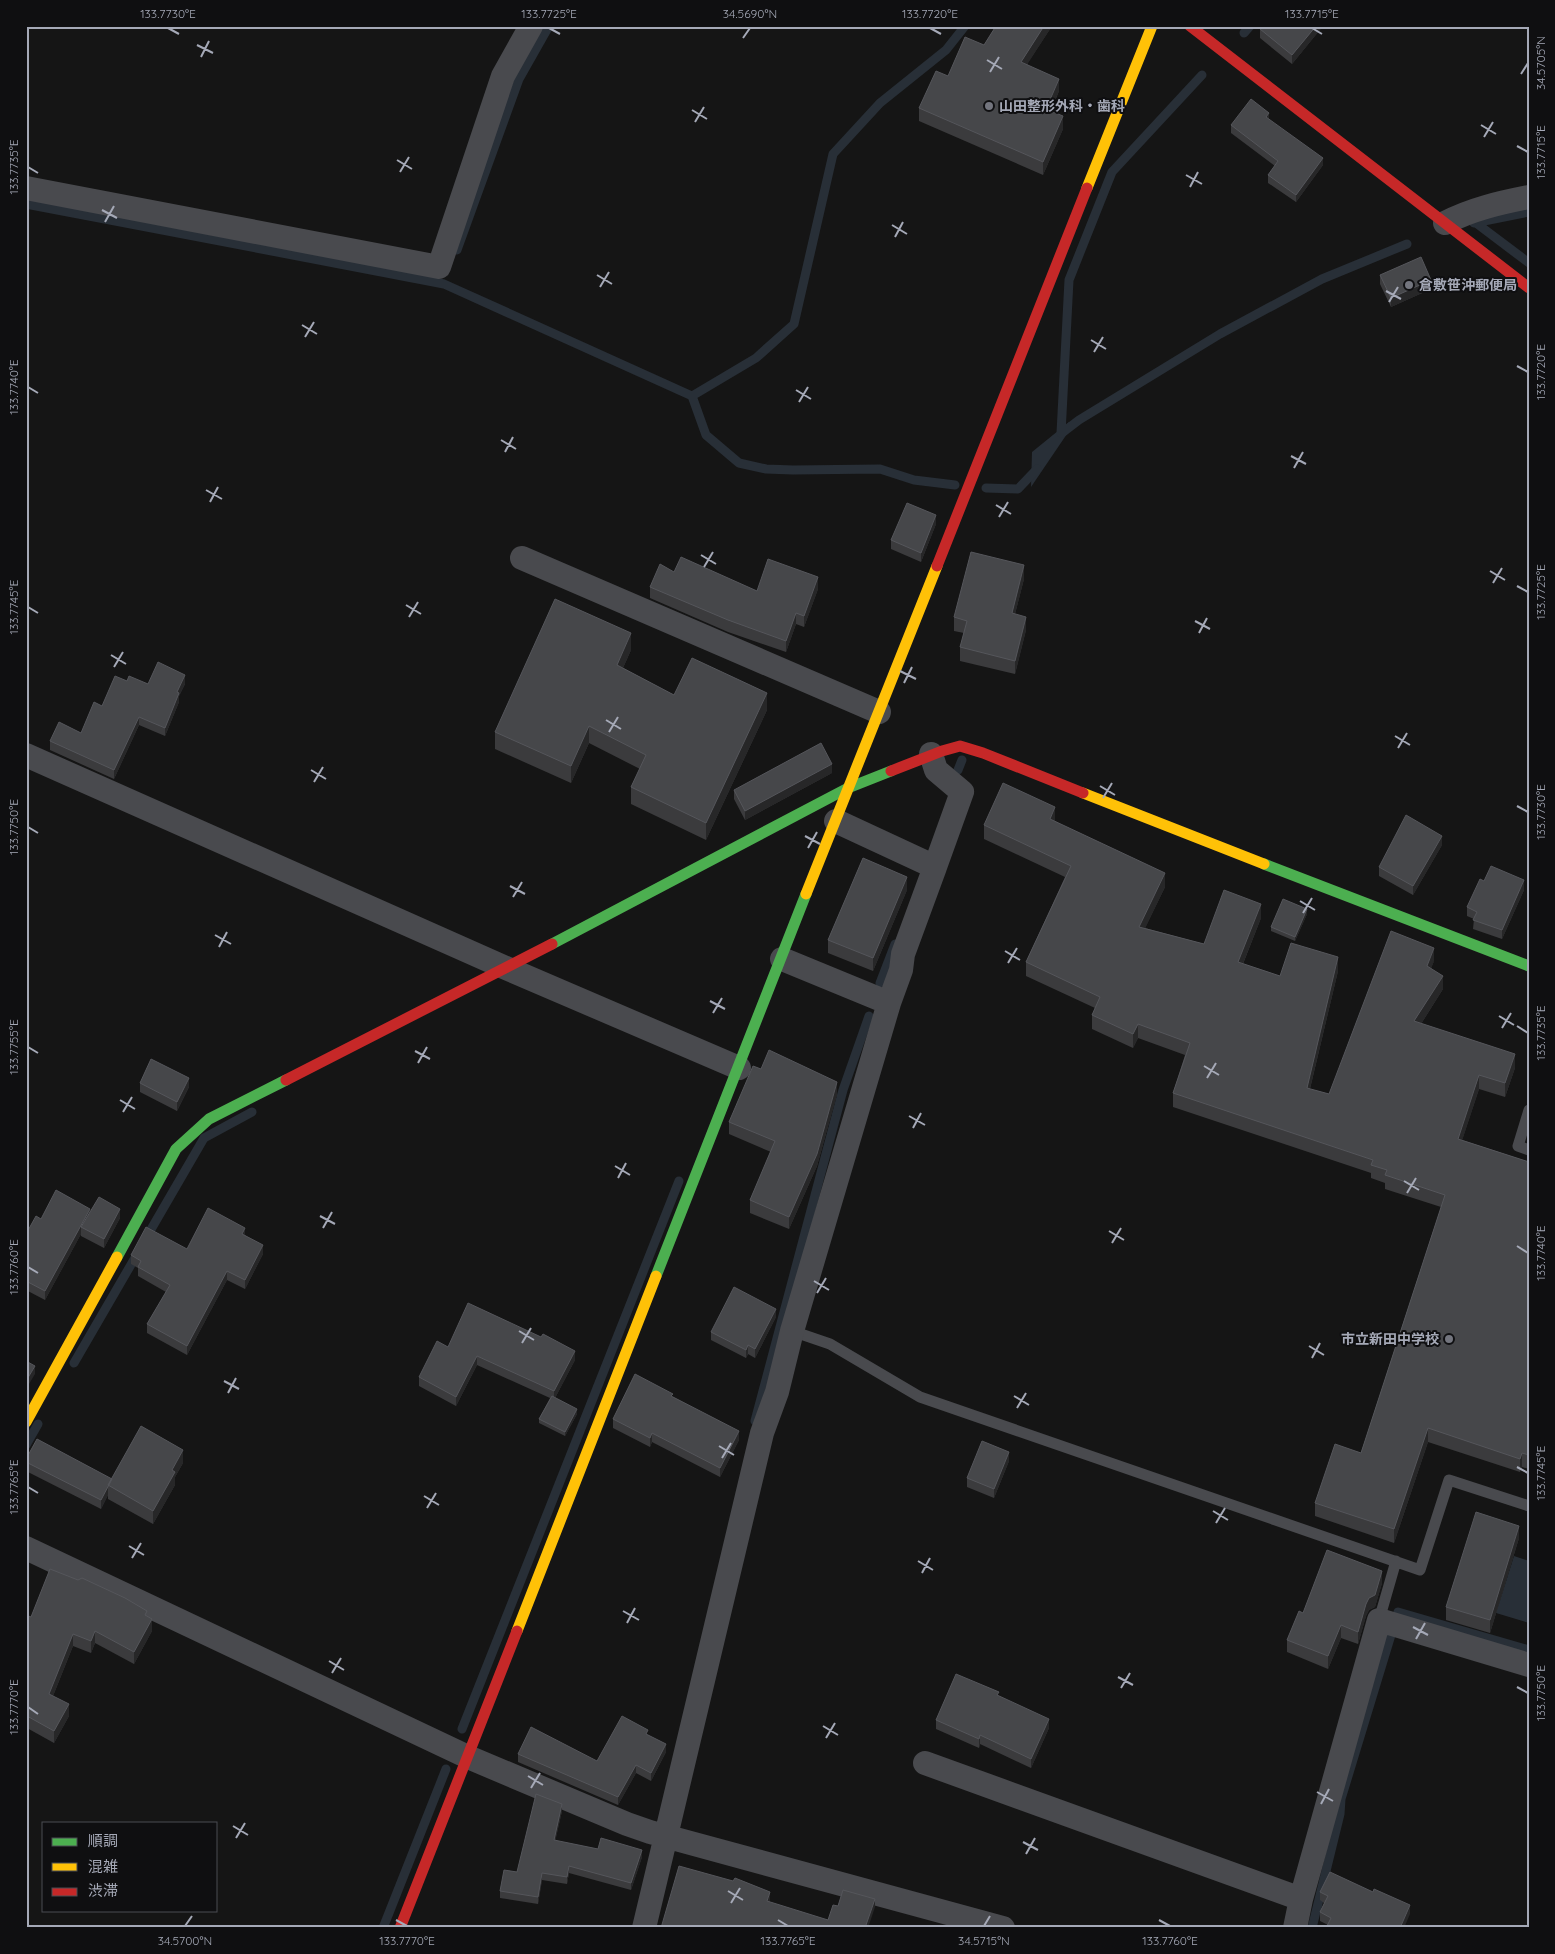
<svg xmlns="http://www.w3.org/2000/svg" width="1555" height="1954" viewBox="0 0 1555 1954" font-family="Quicksand,'Noto Sans JP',sans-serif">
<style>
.water{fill:#282f37}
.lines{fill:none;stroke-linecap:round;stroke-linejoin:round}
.stream{stroke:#282f37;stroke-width:9}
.lane{stroke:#494a4e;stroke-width:11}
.street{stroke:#494a4e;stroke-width:24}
.fast{stroke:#4caf50;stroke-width:11}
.slow{stroke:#ffc107;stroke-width:11}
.jam{stroke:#c62828;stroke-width:11}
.wall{fill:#3b3b3d}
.shaded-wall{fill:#272728}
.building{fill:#46474a;stroke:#55565b}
.ticks{fill:none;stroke:#a5a9b7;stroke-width:2}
.poi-dot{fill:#73757e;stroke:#0f0f11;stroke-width:2}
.labels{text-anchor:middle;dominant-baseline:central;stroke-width:4;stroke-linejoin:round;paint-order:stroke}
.poi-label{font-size:14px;font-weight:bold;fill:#a5a9b7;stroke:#0f0f11;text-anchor:start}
.neatline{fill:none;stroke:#a5a9b7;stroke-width:2}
.ticks-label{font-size:12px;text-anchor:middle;fill:#a5a9b7}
</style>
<rect width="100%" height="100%" fill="#151515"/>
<path class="water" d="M1069,422L1071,428L1031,487L1032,452Z
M1514,1556L1529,1561V1623L1496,1613Z"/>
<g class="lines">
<path class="stream" d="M1244,33L1250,26
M26,204L444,284L692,396L706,435L739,463L766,469L793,470L880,469L914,480L955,485
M1474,223L1529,212
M1476,223L1529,263
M457,250L519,79L549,26
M692,396L756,358L794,324L833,154L880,103L946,50L965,26
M1061,433L1069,280L1112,172L1202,75
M1062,433L1079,420L1220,334L1322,279L1407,244
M986,488L1018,489L1037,469
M958,770L962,760
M880,983L895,944
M146,1238L204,1138L252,1112
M74,1363L136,1256
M755,1421L843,1090L869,1016
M26,1445L38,1424
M462,1729L679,1181
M383,1928L446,1769
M1312,1928L1340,1814L1341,1799L1398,1612L1529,1650"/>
<path class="lane" d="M1529,1110L1518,1146L1529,1150
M792,1331L830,1344L920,1397L1420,1570L1449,1480L1529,1506
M1379,1620L1396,1561"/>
<path class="street" d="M26,188L439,267L503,76L531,26
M1445,223C1472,209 1499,203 1529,197
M522,558L879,712
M931,754L936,770L962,792L935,867
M26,755L506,968L739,1068
M836,821L935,867L903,954L901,970L889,1003
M26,1548L468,1757L627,1824L650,1832L1003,1928
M925,1763L1301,1899
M644,1928L762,1433L777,1392L792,1331L889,1003L782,959
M1295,1928L1301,1899L1379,1620L1529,1665"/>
<path class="fast" d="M1264,864L1529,966
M552,944L848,788L891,771
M117,1257L176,1149L209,1119L286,1080
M656,1276L806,894"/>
<path class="slow" d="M1087,188L1152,26
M1083,793L1264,864
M806,894L937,566
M26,1422L117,1257
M517,1631L656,1276"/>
<path class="jam" d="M1190,26L1529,288
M937,566L1087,188
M891,771L942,751L960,746L983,753L1083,793
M286,1080L552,944
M400,1928L517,1631"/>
</g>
<path class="wall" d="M996,26H1052L1027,64L1059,91L1051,111L1063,129L1043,175L919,121V108L948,76L984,45Z
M1323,26L1292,64L1260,38V29Z
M1269,120L1323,165L1296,202L1268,183V175L1275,166L1231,133V125Z
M1380,275L1431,289L1391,307L1380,284Z
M936,524L921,562L891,549V540Z
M674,572L757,591L818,589L804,627L796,624L786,652L728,632L650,598V587Z
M1024,579L1015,614L1026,630L1015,674L960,661V647L964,633L954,631V617Z
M631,650L623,668L674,695L767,710L706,840L631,804V787L640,769L589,743L571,783L495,749V732Z
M127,681L148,684H185L179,696V702L165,736L139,725L114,779L50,750V741L81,733L102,706Z
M832,773L745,820L734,799V790Z
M1055,821L1165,887L1145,928L1204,944L1261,918L1243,964L1280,976L1338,971L1310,1089L1329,1094L1434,961L1431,968L1443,989L1421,1024L1515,1068L1505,1097L1479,1089L1462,1140L1529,1162V1469L1522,1467L1520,1472L1428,1442L1394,1543L1315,1516V1503L1361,1453L1441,1207L1385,1189V1183L1371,1178V1173L1173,1107V1093L1185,1055L1138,1038L1133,1048L1092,1029V1015L1095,1008L1026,976V962L1065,877L984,839V825Z
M1442,845L1413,895L1379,876V867Z
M1484,881L1524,890L1502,939L1473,929L1474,919L1467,916V907Z
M907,890L873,971L828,953V940Z
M1307,914L1295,941L1271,931V927Z
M761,1069L837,1094L817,1166L789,1229L750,1213V1200L771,1152L729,1134V1122Z
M140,1083L189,1087L177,1111L140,1092Z
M90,1212L120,1218L104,1248L81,1236V1234L45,1300L26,1290V1234L41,1219Z
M245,1235L263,1254L245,1289L227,1280L187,1355L147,1333V1324L166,1292L138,1276V1268L131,1264V1255L187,1249Z
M776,1317L755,1358L748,1354L746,1358L711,1340V1332Z
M541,1337L575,1360L555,1398L577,1414L565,1436L539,1423V1419L550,1398L477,1365L456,1406L419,1386V1377L448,1347Z
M673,1397L739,1440L720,1477L652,1442L650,1447L613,1428V1419Z
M26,1459L112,1479L183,1463L175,1477V1485L153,1524L108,1499V1495L101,1509L26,1471Z
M1009,1461L994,1498L967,1487V1478Z
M1519,1538L1490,1633L1446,1620V1607Z
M1382,1583L1375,1607L1369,1610L1366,1616L1358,1644L1341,1638L1328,1669L1287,1652V1640L1303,1613Z
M31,1617H147L152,1631L134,1664L95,1643L91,1653L73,1646L53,1696L69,1716L54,1743L27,1728L26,1729Z
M999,1696L1049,1728L1031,1768L980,1744L979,1748L936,1729V1720Z
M648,1735L666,1752L651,1781L636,1773L618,1805L518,1762V1754L597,1761Z
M562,1811L555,1841L642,1857L631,1890L569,1873L567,1884L542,1880L538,1904L500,1898V1891L517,1872Z
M1320,1892L1410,1914L1328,1925L1320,1921V1912L1324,1903L1320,1900Z"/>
<path class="shaded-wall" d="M1044,26H1052L1021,74V62Z
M1316,26H1323L1292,64V55Z
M1059,79V91L1046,122V109Z
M1269,113V121L1266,117Z
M1063,116V129L1043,175V162Z
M1323,158V165L1296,202V195Z
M1431,280V289L1391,307V298Z
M936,515V524L921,562V553Z
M1024,565V579L1012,626V613Z
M818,577V589L804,627V616Z
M796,613V624L786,652V641Z
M1026,617V630L1015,674V661Z
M631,633V650L617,681V665Z
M185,675V684L179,696V702L165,736V728L177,692Z
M767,693V710L706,840V823Z
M139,717V725L114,779V770Z
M589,726V743L571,783V766Z
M832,764V773L745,820V811Z
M1055,807V821L1050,833V819Z
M1442,836V845L1413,895V886Z
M1165,873V887L1139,941V927Z
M907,877V890L873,971V958Z
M1524,880V890L1502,939V930Z
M1261,904V918L1238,976V962Z
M1307,909V914L1295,941V937Z
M1434,948V961L1427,979V966Z
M1338,957V971L1307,1101V1088Z
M1443,976V989L1414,1035V1021Z
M1138,1024V1038L1133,1048V1034Z
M1515,1054V1068L1505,1097V1083Z
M1479,1075V1089L1458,1153V1139Z
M189,1078V1087L177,1111V1102Z
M837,1082V1094L817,1166L789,1229V1217Z
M90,1209V1218L81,1227V1234L45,1300V1291Z
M120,1209V1218L104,1248V1239Z
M245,1228V1237L242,1234Z
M263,1245V1254L245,1289V1280Z
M227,1271V1280L187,1355V1346Z
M776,1309V1317L755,1358V1349Z
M748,1345V1354L746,1358V1350Z
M575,1351V1360L554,1400V1391Z
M477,1356V1365L456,1406V1397Z
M35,1366V1374L26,1389V1381Z
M577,1409V1414L565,1436V1432Z
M1428,1428V1442L1394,1543V1529Z
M739,1431V1440L720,1477V1468Z
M652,1433V1442L650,1447V1438Z
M183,1450V1463L175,1477V1485L153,1524V1511L172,1470Z
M1009,1452V1461L994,1498V1489Z
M1522,1453V1467L1520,1472V1459Z
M108,1486V1495L101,1509V1500Z
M1519,1526V1538L1490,1633V1620Z
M1382,1571V1583L1375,1607L1369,1610L1366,1616L1358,1644V1632L1366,1604Z
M152,1619V1631L134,1664V1652Z
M1341,1625V1638L1328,1669V1656Z
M95,1631V1643L91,1653V1641Z
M73,1634V1646L49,1706V1694Z
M69,1704V1716L54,1743V1731Z
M1049,1719V1728L1031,1768V1759Z
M980,1735V1744L979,1748V1739Z
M666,1744V1752L651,1781V1773Z
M636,1765V1773L618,1805V1797Z
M562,1804V1811L554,1847V1840Z
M642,1850V1857L631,1890V1883Z
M569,1866V1873L567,1884V1877Z
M542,1873V1880L538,1904V1897Z
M770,1892V1901L767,1910V1901Z
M875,1899V1907L868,1928H865Z
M1410,1905V1914L1404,1928H1400Z"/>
<path class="building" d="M996,26H1044L1021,62L1059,79L1046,109L1063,116L1043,162L919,108L936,71L948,76L965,37L984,45Z
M1262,26H1316L1292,55L1260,29Z
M1251,99L1269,113L1266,117L1323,158L1296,195L1268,175L1278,161L1231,125Z
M1421,257L1431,280L1391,298L1380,275Z
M907,503L936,515L921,553L891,540Z
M971,552L1024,565L1012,613L1026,617L1015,661L960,647L967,621L954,617Z
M681,557L757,591L768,559L818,577L804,616L796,613L786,641L728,620L650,587L660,564L674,572Z
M555,599L631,633L617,665L674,695L692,658L767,693L706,823L631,787L646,755L589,726L571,766L495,732Z
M158,662L185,675L177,692L179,693L165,728L139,717L114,770L50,741L59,722L81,733L94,702L102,706L115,676L127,681L129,676L148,684Z
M821,743L832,764L745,811L734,790Z
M1003,783L1055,807L1050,819L1165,873L1139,927L1204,944L1224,890L1261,904L1238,962L1280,976L1291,943L1338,957L1307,1088L1329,1094L1391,931L1434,948L1427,966L1443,976L1414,1021L1515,1054L1505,1083L1479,1075L1458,1139L1529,1162V1455L1522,1453L1520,1459L1428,1428L1394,1529L1315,1503L1335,1444L1361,1453L1445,1195L1385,1175L1387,1170L1371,1165L1373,1160L1173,1093L1190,1043L1138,1024L1133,1034L1092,1015L1100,997L1026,962L1071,866L984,825Z
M1406,815L1442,836L1413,886L1379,867Z
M863,858L907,877L873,958L828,940Z
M1491,866L1524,880L1502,930L1473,920L1477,912L1467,907L1480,879L1484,881Z
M1283,899L1307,909L1295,937L1271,927Z
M769,1050L837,1082L817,1154L789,1217L750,1200L775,1141L729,1122L753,1066L761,1069Z
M151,1059L189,1078L177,1102L140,1083Z
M56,1190L90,1209L45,1291L26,1281V1234L36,1216L41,1219Z
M99,1197L120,1209L104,1239L81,1227Z
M208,1208L245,1228L242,1234L263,1245L245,1280L227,1271L187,1346L147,1324L170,1285L138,1267L141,1261L131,1255L146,1227L187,1249Z
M734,1287L776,1309L755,1349L748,1345L746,1350L711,1332Z
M468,1303L541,1337L543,1334L575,1351L554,1391L477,1356L456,1397L419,1377L437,1341L448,1347Z
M26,1361L35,1366L26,1381Z
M635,1374L673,1394L671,1396L739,1431L720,1468L652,1433L650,1438L613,1419Z
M552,1396L577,1409L565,1432L539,1419Z
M141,1426L183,1450L172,1470L175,1472L153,1511L108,1485Z
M37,1439L112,1479L101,1500L26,1462V1459Z
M982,1441L1009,1452L994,1489L967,1478Z
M1476,1512L1519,1526L1490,1620L1446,1607Z
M1327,1550L1382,1571L1375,1595L1369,1598L1366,1604L1358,1632L1341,1625L1328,1656L1287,1640L1299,1611L1303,1613Z
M50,1569L78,1580L82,1578L125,1598L147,1611L145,1615L152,1619L134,1652L95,1631L91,1641L73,1634L49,1694L69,1704L54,1731L27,1716L26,1717V1615L31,1617Z
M956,1674L999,1692L997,1695L1049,1719L1031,1759L980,1735L979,1739L936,1720Z
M622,1716L648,1730L646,1734L666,1744L651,1773L636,1765L618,1797L518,1754L531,1727L597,1761Z
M536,1794L562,1804L554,1840L598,1849L601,1838L642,1850L631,1883L569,1866L567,1877L542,1873L538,1897L500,1891L504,1870L517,1872Z
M679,1866L733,1881L735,1878L770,1892L767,1901L828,1920L833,1905L838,1906L843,1890L875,1899L865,1928H661Z
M1330,1872L1373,1892L1374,1889L1410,1905L1400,1928H1326L1331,1918L1320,1912L1328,1896L1320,1892Z"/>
<path class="ticks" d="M168,28L179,34M549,28L560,34M930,28L941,34M1312,28L1322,34M743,38L750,28M197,45L213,53M201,57L209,41M987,60L1002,69M990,72L999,57M1521,74L1528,63M692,110L707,119M695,122L704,107M1481,125L1496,134M1484,137L1493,122M1517,146L1528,152M397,160L412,169M28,167L38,173M400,172L409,157M1186,175L1202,184M1190,187L1198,172M102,210L117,218M105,222L114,206M892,225L907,234M895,237L903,222M597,275L612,284M600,287L609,272M1386,291L1401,299M1389,302L1398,287M302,325L317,334M305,337L314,322M1091,340L1106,349M1094,352L1103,337M1517,366L1528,372M28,387L38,393M796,390L811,399M799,402L808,387M501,440L516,449M505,452L513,437M1291,456L1306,464M1294,468L1303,452M206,490L222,499M210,502L218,487M996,505L1011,514M999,517L1008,502M701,555L716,564M704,567L713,552M1490,571L1505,580M1493,583L1502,568M1517,586L1528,592M406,605L421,614M28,607L38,613M409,617L418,602M1195,621L1210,629M1199,633L1207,618M111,655L126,664M114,667L123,652M900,671L916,679M904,683L912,667M606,720L621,729M609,732L618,717M1395,736L1410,745M1398,748L1407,733M311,770L326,779M314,782L323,767M1100,786L1115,795M1103,798L1112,783M1517,806L1528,812M28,827L38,833M805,836L820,844M808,848L817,832M510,886L525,894M513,897L522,882M1300,901L1315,910M1303,913L1312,898M215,935L231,944M219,947L227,932M1005,951L1020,960M1008,963L1017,948M710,1001L725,1009M713,1013L722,998M1499,1016L1514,1025M1517,1026L1528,1033M1502,1028L1511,1013M28,1047L38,1053M415,1051L430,1059M418,1063L427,1047M1204,1066L1219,1075M1207,1078L1216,1063M120,1100L135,1109M123,1112L132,1097M909,1116L925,1125M913,1128L921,1113M615,1166L630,1175M618,1178L626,1163M1404,1181L1419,1190M1407,1193L1416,1178M320,1216L335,1224M323,1228L332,1212M1109,1231L1124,1240M1112,1243L1121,1228M1517,1246L1528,1253M28,1267L38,1273M814,1281L829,1290M817,1293L826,1278M519,1331L534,1340M522,1343L531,1328M1309,1346L1324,1355M1312,1358L1320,1343M224,1381L239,1389M228,1393L236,1378M1014,1396L1029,1405M1017,1408L1026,1393M719,1446L734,1455M722,1458L731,1443M1517,1467L1528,1473M28,1487L38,1493M424,1496L439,1505M427,1508L436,1493M1213,1511L1228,1520M1216,1523L1225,1508M129,1546L144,1555M132,1558L141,1543M918,1561L933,1570M922,1573L930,1558M623,1611L639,1620M627,1623L635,1608M1413,1627L1428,1635M1416,1639L1425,1623M329,1661L344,1670M332,1673L341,1658M1118,1677L1133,1685M1517,1687L1528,1693M1121,1688L1130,1673M28,1707L38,1714M823,1726L838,1735M826,1738L835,1723M528,1776L543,1785M531,1788L540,1773M1317,1792L1333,1801M1321,1804L1329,1789M233,1826L248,1835M236,1838L245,1823M1023,1842L1038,1850M1026,1854L1035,1838M728,1891L743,1900M731,1903L740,1888M396,1920L407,1926M778,1920L788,1926M1159,1920L1170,1926M185,1926L192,1916M984,1926L990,1916"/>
<g class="poi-dot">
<circle cx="989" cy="106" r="5"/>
<circle cx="1409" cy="285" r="5"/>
<circle cx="1449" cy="1339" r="5"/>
</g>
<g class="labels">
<g class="poi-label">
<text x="999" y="106">山田整形外科・歯科</text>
<text x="1419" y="285">倉敷笹沖郵便局</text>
<text x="1439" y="1339" text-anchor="end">市立新田中学校</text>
</g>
</g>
<rect width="1555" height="1954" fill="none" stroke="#0f0f11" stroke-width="55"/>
<rect x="42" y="1822" width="175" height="90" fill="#0f0f11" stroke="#4b4d53"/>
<rect x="52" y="1838" width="25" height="8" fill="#4caf50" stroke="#4b4d53"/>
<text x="88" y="1846" font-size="15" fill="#a5a9b7">順調</text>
<rect x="52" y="1863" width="25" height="8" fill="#ffc107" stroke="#4b4d53"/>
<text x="88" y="1872" font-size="15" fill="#a5a9b7">混雑</text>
<rect x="52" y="1888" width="25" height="8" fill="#c62828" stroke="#4b4d53"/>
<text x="88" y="1896" font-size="15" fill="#a5a9b7">渋滞</text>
<rect x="28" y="28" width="1500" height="1898" class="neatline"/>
<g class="ticks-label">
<text x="168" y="18">133.7730°E</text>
<text x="549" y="18">133.7725°E</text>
<text x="750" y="18">34.5690°N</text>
<text x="930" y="18">133.7720°E</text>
<text x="1312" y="18">133.7715°E</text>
<text transform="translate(1541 63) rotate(-90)" y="4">34.5705°N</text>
<text transform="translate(1541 152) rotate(-90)" y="4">133.7715°E</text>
<text transform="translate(14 167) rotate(-90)" y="4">133.7735°E</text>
<text transform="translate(1541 372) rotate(-90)" y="4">133.7720°E</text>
<text transform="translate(14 387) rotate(-90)" y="4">133.7740°E</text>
<text transform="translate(1541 592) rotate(-90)" y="4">133.7725°E</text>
<text transform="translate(14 607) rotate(-90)" y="4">133.7745°E</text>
<text transform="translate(1541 812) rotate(-90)" y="4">133.7730°E</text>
<text transform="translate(14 827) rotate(-90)" y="4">133.7750°E</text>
<text transform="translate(1541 1033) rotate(-90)" y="4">133.7735°E</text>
<text transform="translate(14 1047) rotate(-90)" y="4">133.7755°E</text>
<text transform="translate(1541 1253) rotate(-90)" y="4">133.7740°E</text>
<text transform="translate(14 1267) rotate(-90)" y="4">133.7760°E</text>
<text transform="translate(1541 1473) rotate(-90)" y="4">133.7745°E</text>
<text transform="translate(14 1487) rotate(-90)" y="4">133.7765°E</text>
<text transform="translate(1541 1693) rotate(-90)" y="4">133.7750°E</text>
<text transform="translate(14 1707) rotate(-90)" y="4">133.7770°E</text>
<text x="185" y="1945">34.5700°N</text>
<text x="407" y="1945">133.7770°E</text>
<text x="788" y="1945">133.7765°E</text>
<text x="984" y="1945">34.5715°N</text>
<text x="1170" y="1945">133.7760°E</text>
</g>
</svg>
